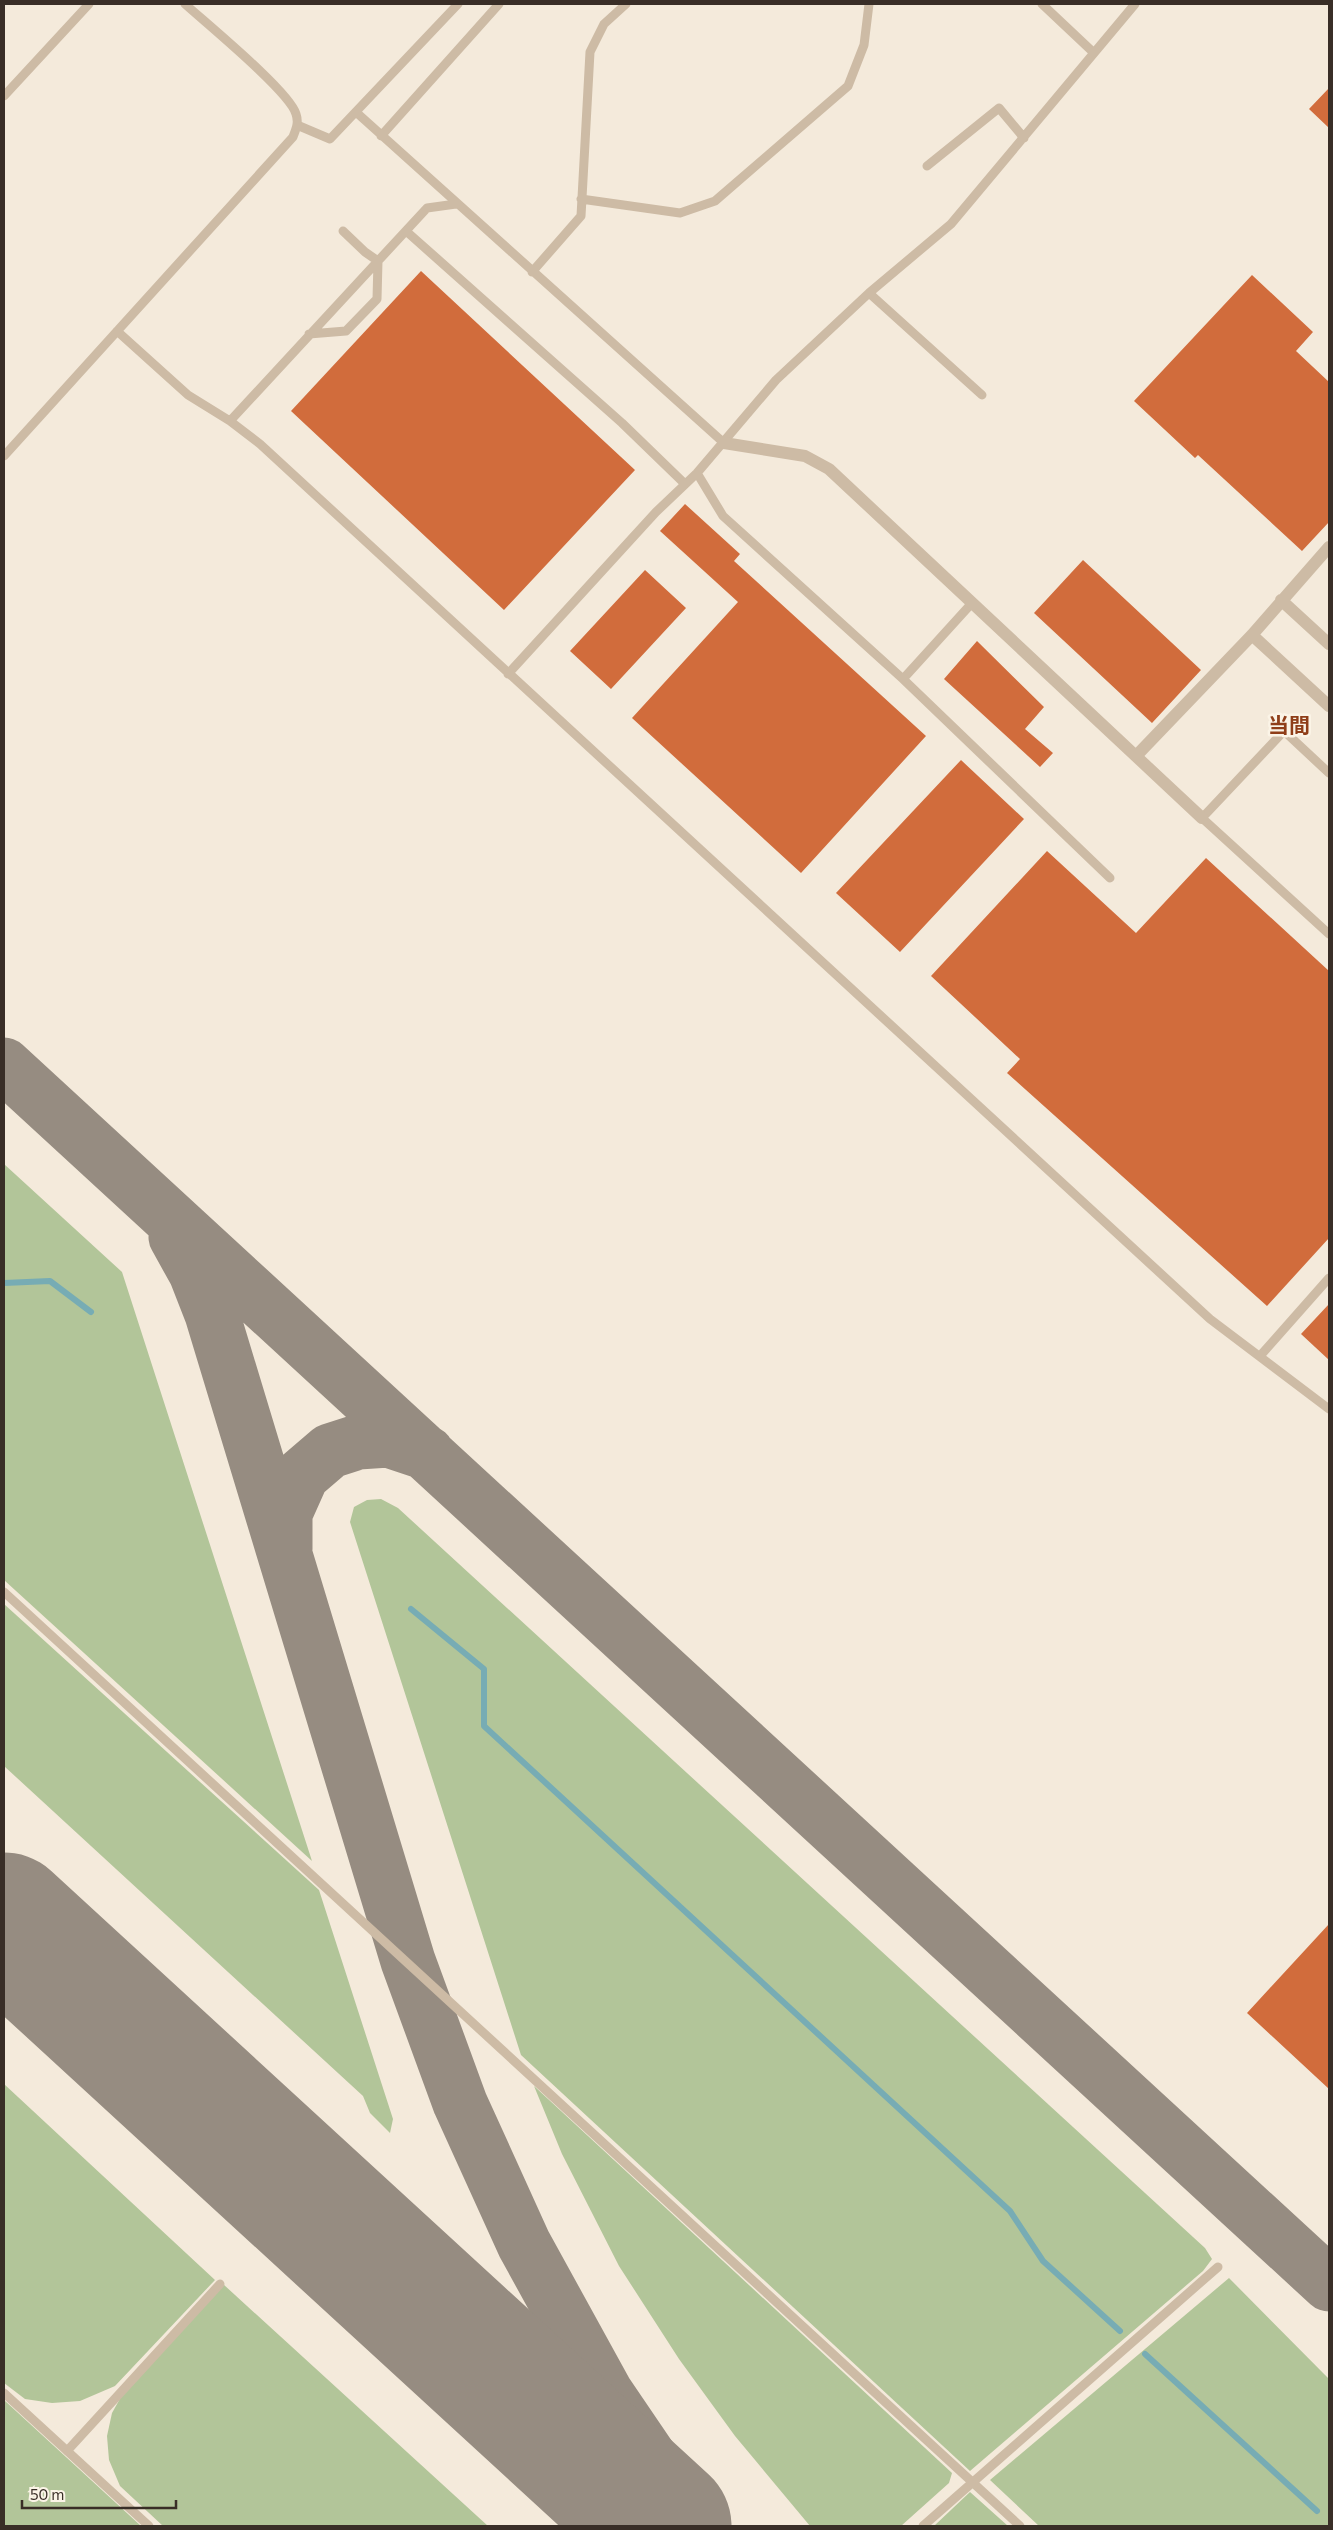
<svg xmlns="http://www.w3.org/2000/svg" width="1333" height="2530" viewBox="0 0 1333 2530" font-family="Commissioner,'Noto Sans JP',sans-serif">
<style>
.green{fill:#b2c599}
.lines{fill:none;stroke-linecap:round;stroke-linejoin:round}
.stream{stroke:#77acb4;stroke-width:6}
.taxiway{stroke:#968c81;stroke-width:55}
.runway{stroke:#968c81;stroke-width:139}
.building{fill:#d16c3c}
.lane{stroke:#cdbba5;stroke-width:9}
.street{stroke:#cdbba5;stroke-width:12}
.labels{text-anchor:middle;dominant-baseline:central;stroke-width:5;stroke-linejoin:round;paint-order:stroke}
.quarter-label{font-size:21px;font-weight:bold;fill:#8f3e19;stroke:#fbf4e7}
</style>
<rect width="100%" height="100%" fill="#f4eadb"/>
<path class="green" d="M4,1164L122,1272L312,1861L4,1580Z
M381,1499L398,1508L1205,2248L1212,2259L1203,2271L970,2471L521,2055L350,1522L354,1507L367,1500Z
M4,1604L319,1890L393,2119L390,2133L370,2113L363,2096L4,1766Z
M4,2084L215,2280L115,2386L80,2401L52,2403L25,2399L4,2383Z
M534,2086L952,2473L949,2483L901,2526H810L735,2436L679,2359L619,2266L562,2154Z
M1229,2278L1329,2379V2526H1039L990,2480Z
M223,2284L488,2526H163L120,2486L109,2460L107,2436L112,2413L126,2388Z
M4,2400L141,2526H4Z
M970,2492L1008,2526H934Z"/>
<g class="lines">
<path class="stream" d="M4,1283L50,1281L91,1312
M411,1609L484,1669V1726L1010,2211L1043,2261L1120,2331
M1145,2354L1317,2511"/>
<path class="taxiway" d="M4,1065L1329,2284
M176,1237L196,1273L212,1314L408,1961L460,2103L524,2244L606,2393L659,2471L702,2526
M285,1549V1513L302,1475L330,1451L358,1442L388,1440L427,1453"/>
<path class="runway" d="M4,1922L662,2526"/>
</g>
<path class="building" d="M1329,88V128L1309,109Z
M421,271L635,470L504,610L291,411Z
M1252,275L1313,332L1296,351L1329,382V522L1302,551L1198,455L1195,458L1134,401Z
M685,504L740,554L734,561L926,736L801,873L632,718L738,602L660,531Z
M1083,560L1201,670L1152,723L1034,613Z
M645,570L686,608L611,689L570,651Z
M977,641L1044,707L1025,729L1053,753L1040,767L944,679Z
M961,760L1024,819L900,952L836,893Z
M1047,851L1136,933L1206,858L1329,971V1238L1267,1306L1007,1073L1020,1059L931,976Z
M1329,1304V1360L1301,1334Z
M1329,1924V2089L1247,2013Z"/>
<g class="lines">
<path class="lane" d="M1042,4L1094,53
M4,96L89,4
M357,113L724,443
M297,125L330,139L458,4
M381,136L499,4
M927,166L999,108L1024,138
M581,199L680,213L715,201L848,86L864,45L869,4
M406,231L622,423L685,484
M532,272L581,216L590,52L604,24L626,4
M869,293L982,395
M117,331L188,395L230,421L260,444L1210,1319L1329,1409
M309,334L346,331L377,299L378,261L365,252L343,231
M230,421L427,208L456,204
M4,456L293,137C296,129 299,123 296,114C290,92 206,23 185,4
M697,473L723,516L903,679L1110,878
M508,674L656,512L697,473L776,380L869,293L951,224L1135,4
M903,679L972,603
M1329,773L1284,731L1202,818L1329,934
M1260,1356L1329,1278
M4,1592L1020,2526
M4,2393L149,2526
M67,2451L220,2284
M923,2526L1218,2267"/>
<path class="street" d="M724,443L805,456L829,469L1202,818
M1281,600L1329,644
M1252,635L1329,706
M1137,755L1252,635L1329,547"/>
</g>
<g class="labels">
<g class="quarter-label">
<text x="1289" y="724">当間</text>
</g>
</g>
<rect width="1333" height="2530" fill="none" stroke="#392e27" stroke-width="10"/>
<path d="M22 2500v8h154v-8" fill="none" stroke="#392e27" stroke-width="2.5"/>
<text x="30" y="2500" font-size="15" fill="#392e27" stroke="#fbf4e7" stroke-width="4" paint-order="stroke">50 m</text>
</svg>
